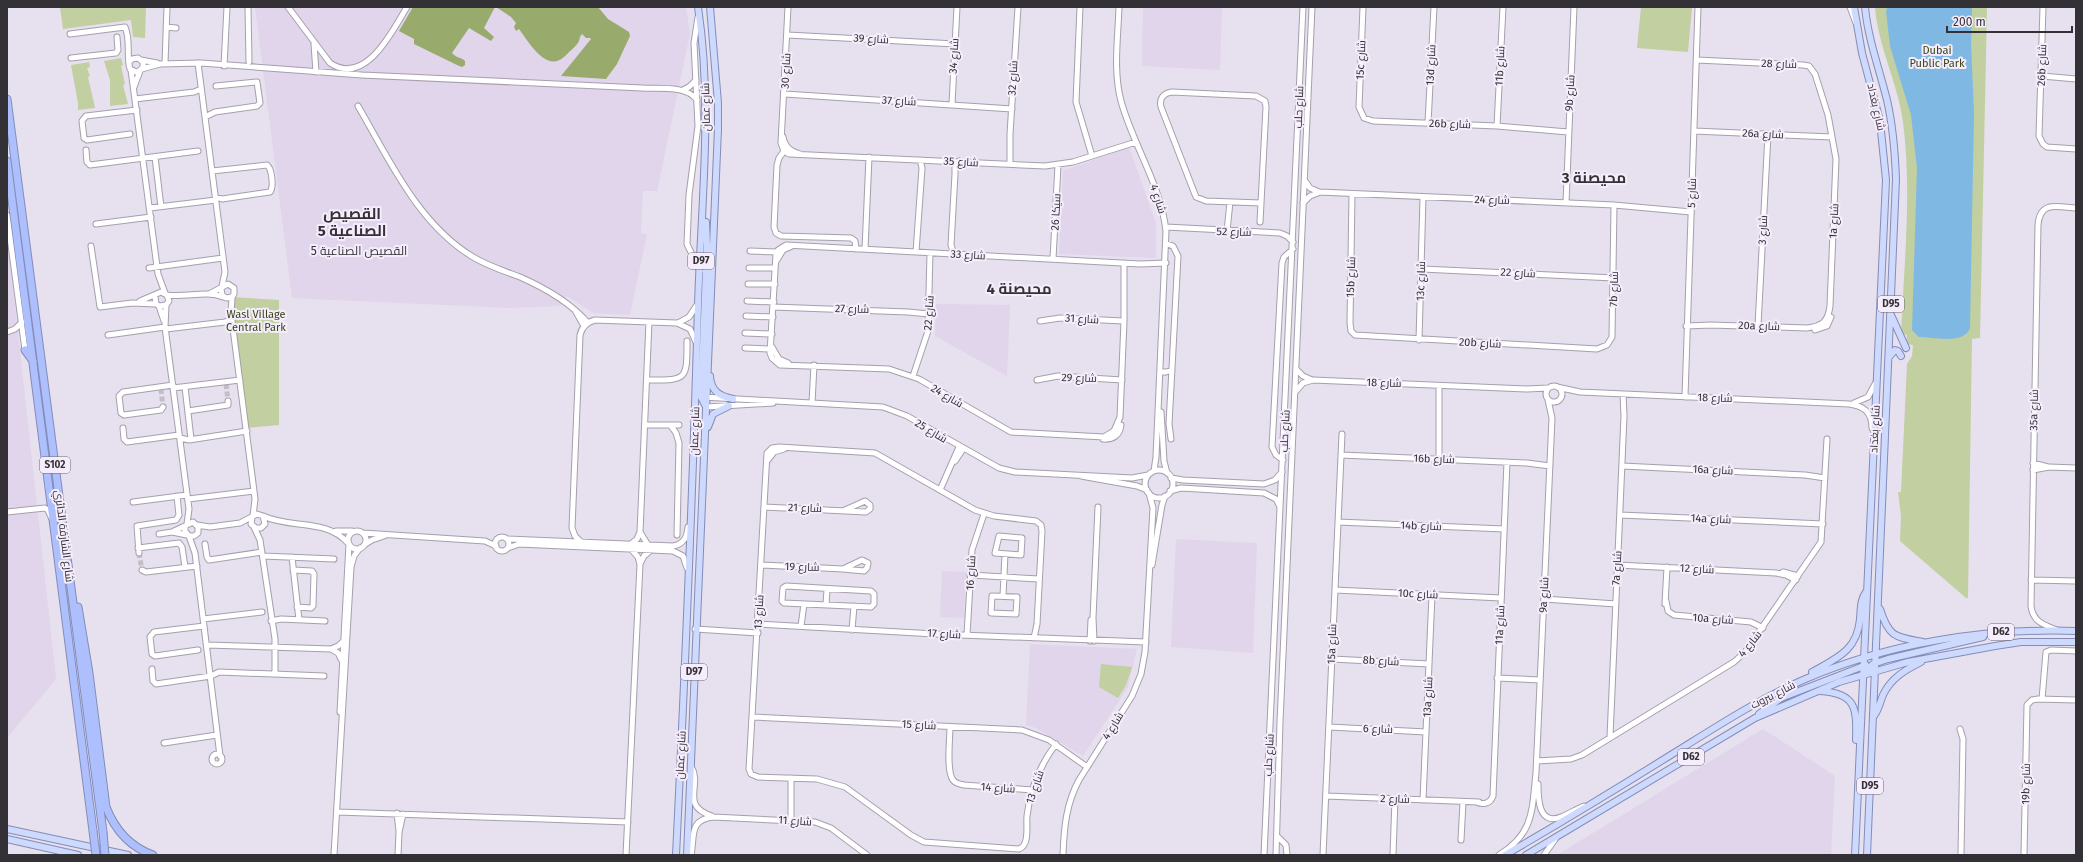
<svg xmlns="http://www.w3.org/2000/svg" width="2083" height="862" viewBox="0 0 2083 862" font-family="'Fira Sans',Cairo,sans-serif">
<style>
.built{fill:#e0d5ea}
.green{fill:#c1cfa1}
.forest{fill:#98aa6c}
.water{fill:#7eb8e3}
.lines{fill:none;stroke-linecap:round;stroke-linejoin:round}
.minor-tunnel{stroke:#c3bdc9;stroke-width:5;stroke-dasharray:5 2.5;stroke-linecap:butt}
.minor-casing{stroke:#a69fad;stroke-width:7}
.major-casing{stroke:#838db8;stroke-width:8}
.highway-casing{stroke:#838db8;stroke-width:9}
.minor{stroke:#fff;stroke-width:5}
.major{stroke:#ced9fe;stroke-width:6}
.highway{stroke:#aebffe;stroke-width:7}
.highway-bridge-casing{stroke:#838db8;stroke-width:9;stroke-linecap:butt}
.highway-bridge{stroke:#aebffe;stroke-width:7}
.labels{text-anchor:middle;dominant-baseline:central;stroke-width:4;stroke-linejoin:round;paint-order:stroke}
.shield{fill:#f5edfb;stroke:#6d6971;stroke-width:1}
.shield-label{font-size:10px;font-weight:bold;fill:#333036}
.street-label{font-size:11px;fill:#333036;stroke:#f5edfb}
.park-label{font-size:11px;fill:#374214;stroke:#f5edfb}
.neighbourhood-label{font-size:12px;fill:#333036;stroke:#f5edfb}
.district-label{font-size:15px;font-weight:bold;fill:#333036;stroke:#f5edfb}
</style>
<rect width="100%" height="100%" fill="#e7e0ee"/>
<path class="built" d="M255,7H686L690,34L657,191H643L641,233L647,234L630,315L593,313L567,296L560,306L510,308L292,298Z
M1143,7H1222L1220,70L1142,66Z
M1129,147L1156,223V258L1059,254L1063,171Z
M7,232L56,679L7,738Z
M936,304L1010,305L1007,376L935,336Z
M1176,539L1257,543L1253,653L1171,647Z
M942,571L966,572L964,618L940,617Z
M1030,644L1137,649L1128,687L1083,756L1036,728L1026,725Z
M1763,729L1835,776L1831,855H1557Z"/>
<path class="green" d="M60,7H146L145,38L133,37L131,20L63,29Z
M1641,7H1692L1688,52L1637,48Z
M1875,7H1987L1980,338L1972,339L1968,598H1966L1900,541L1901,516L1898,492H1901L1907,364L1912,356L1913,345L1906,344L1907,335L1901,334C1904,264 1912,192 1903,122C1898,83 1878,47 1875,7Z
M121,58L123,65L121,66L125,84L123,85L128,104L110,106V80L104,61Z
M89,62L90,67L87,68L90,76L88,77L95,108L78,110V103L71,65Z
M232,297L279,300V425L246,428Z
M1101,664L1132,667L1126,685L1118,698L1099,687Z"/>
<path class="forest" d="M413,7H495L484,28L494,37L491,41L469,28L452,53C456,58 461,57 465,61V65L462,67L457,65L414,44V39L399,31Z
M496,7H598L608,19L629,32L630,36L617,64L606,79L561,76L591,39L590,38H586L582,34C579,37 580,40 578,43C575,47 568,53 564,57C546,73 528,41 519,29L516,31L514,27L516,23L511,17Z"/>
<path class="water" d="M1888,7H1972L1971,43L1974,114L1970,328C1964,345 1933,337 1919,337L1912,330L1917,168L1911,115L1890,46L1886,11Z"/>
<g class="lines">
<path class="minor-tunnel" d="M226,384L228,401
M161,389L163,407
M139,553L142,570"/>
<defs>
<path id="minor" d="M248,7L249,62
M288,7L330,63C366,87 393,30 407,7
M788,7L781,143L784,151L789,154L1045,166L1073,162L1136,142
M1080,7L1076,102L1092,156
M1119,7C1118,38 1113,71 1121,101C1133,145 1161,185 1166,231L1156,457L1154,471
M1363,7L1359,107L1364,118L1373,121L1497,126L1568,132
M1850,7L1856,23
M2043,7L2039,136L2043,144L2047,147L2076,149
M698,17L694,43L698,126L689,195L687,244L700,271
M166,27L176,28
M70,34L125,27C131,40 126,56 130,69L136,72C141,71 144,67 143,62L138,58L132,59L129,62
M788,35L955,44
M314,44L316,72
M71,58L116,53L118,50L117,37
M141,60L157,63
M165,63L167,7
M198,63L225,272L222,286
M224,66L227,7
M142,69L160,64L201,63L362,75L642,88C660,89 686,85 697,100
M131,70L158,274L165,293
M2042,76L2076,79
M134,87L140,71
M683,90L689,87L696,80
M785,94L1012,109
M135,99L194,92L201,89
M952,104L957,7
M358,106C389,159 418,224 473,257C488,266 504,271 520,277C545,288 570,302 588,323
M205,117L215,112L257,106L260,103L257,82L216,86
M1428,123L1434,7
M1497,126L1503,7
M1694,131L1832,137
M130,134L87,140L84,138L82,121L86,116L137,110
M783,137C785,147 790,151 800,154
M86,150L87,162L90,165L198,151
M784,151L779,158L777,165L774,227L776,233L781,236L851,238L855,241L856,249
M155,157L161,207
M1010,164V134L1018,7
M212,171L267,165C272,169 274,187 270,192L222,199L216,197
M1305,181L1310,188L1319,192L1614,205L1691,212
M1352,194L1350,323L1351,331L1355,335L1597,349L1607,345L1612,337L1614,205
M1303,203L1310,196L1318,193
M1566,203L1574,7
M150,208L216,200
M7,215L25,350
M1260,222L1266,107L1265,101L1256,96L1172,92C1163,93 1159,99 1161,107L1196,197L1206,201L1261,203
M96,224L151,217
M1166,227L1280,233L1287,236L1293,242
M1227,231L1230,202
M1167,244L1173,246L1178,256L1169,424L1171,439
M91,246L100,307L132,303L156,304
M865,249L869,157
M750,251L777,252
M916,252L922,168L920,160
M954,254L951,245L955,174V166L959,161
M1053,259L1058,165
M777,260L783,250L792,246
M1124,263V321L1120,417L1114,431L1104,437L1011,432L919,379L889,369L780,365L772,358L770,353L776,254L778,250L786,245L1140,264L1166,263
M149,268L223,258
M749,268H775
M1422,269L1614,278
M748,284H775
M209,294L228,284L234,288V294L232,297L226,298L222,295L221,288
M167,295C186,298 206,290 223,297
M232,297L231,313L255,499L253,516
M140,301L161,292L167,295L169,301L166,305L159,306L156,304L155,297
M747,301L774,302
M166,305L165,327L189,509L187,524
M159,306L164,321
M773,307L908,312L929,314
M576,312L584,326
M746,316L773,317
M1040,321L1060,318L1124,321
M678,323L689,317L697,305
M1686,326L1711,325L1807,328C1822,326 1828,322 1830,306L1836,159L1828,115L1815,74L1809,66L1803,65L1697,60
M1758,326L1768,134
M166,329L225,322L232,319
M1815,330L1827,326L1831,317
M7,332L15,329L22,322
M745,333L772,334
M108,335L165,327
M1419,340L1423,197
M772,347L779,359L788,363
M745,348L770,349
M1296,369L1303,376L1312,380
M1160,372H1166L1172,370
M913,376L928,331L930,253
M647,380C687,380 687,381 687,341
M1037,380L1058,376L1122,380
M1546 394a8 8 0 1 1 16 0a8 8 0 1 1-16 0Z
M185,387L191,439
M1557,387L1580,392L1849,404C1864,406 1872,412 1872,428
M173,388L240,380
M1296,391L1303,383L1313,380L1527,389L1548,388
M703,397L883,407L907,416L999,468L1015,472L1132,478L1148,475
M1685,397L1698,7
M812,403L814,365
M1854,403L1868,397L1875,384
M163,407L161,410L124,415L121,413L119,396L123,392L173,385
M706,407L773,403
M188,411L228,405V401
M1161,412L1164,461L1167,473
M645,425H679
M671,426L676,433L679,443L677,535
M123,428L124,439L127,442L179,435
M180,438L189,440L247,431
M1103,439C1113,440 1120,435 1121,425
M1341,455L1527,463L1550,466
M1439,459V386
M1283,460L1276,455L1272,447L1282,263L1284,257L1293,249
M767,461L774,452L784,449
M955,461L963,449
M2033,463L2048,467
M1622,466L1805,475L1825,478
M2033,470L2049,467L2076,468
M1145 484a14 14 0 1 1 28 0a14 14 0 1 1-28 0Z
M1081,476L1137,486L1147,490
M1171,478L1183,480L1264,484L1275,480L1282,472
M940,490L959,447
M1170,491L1181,488L1264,493L1276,499L1280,507
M188,499L254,491
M133,502L187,495
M764,507L866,512L870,509V505L865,501L845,510
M7,512L45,508L48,510L51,517
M1620,515L1823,524
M263,516C291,529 326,518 348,543
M1338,522L1504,529
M197,525L210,527L240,523L257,514L263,516L265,524L261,528H256L251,524L252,518
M254,527L260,540L275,639V674
M348 540a9 9 0 1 1 18 0a9 9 0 1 1-18 0Z
M336,531H352
M172,532L193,522L198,527V533L194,536H189L185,531V526
M640,532L648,545
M363,533L485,541L496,546
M159,534L172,532L187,535
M189,536L195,553L220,756
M999,536L1022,538L1021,555L995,553Z
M495 544a7 7 0 1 1 14 0a7 7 0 1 1-14 0Z
M508,539L673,546C684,544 687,537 688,527
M581,542L575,536L572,528L580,335C582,327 587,322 595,320L677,323L690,329L696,342
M205,544L207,557L209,560L262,552
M631,544L637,539L640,532L649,322
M364,545L372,540L384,536
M138,548L179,543L182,547L185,567
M508,548L519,544L673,551L683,556L687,568
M139,553L137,526L176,520L179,515L177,496
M263,556L334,559
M292,557L299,620
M862,560L868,563L867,568L864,571L843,569Z
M640,564L644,556L651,550
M761,565L843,569
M1152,565L1162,505L1165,496
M1617,565L1776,573L1786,575L1796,580
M142,570L146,572L197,566
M293,570L312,571L314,574L313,606L311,608L297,607
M1783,572L1798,576
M970,575L1039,579
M2031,580L2076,581
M786,586L871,591L874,594V604L871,607L784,603L782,601L783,588Z
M1335,590L1501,598
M992,596L1017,597L1016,614L991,613Z
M1003,596L1005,554
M1544,599L1616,604
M1666,601L1668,611L1674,615L1751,622L1763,628
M1665,604L1667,567
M826,605L827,589
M203,619L262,612
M271,621L281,619L325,621
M758,624L935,634L1146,642
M801,626L804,604
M695,629L758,633
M852,630L854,606
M2057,630C2044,625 2033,622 2031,606L2038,225C2040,200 2058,207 2076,208
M967,635L972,550L984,514
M1034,638L1037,624L1042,531L1041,525L1036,521L994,516L975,510L875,453L779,447L772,448L767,453L749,769L751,774L758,777L817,779L845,787L911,835L924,842L1019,849C1030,845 1026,826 1027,816C1030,790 1040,765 1056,744
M1090,641L1091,620
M1094,641L1093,618L1098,507
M207,645L331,649L338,646L344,641
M331,649L338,653L342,661
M198,650L155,656L152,654L150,637L154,632L204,626
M1332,659L1429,664
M152,669L153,681L156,684L211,676L219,672L324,676
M1497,678L1540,680
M2042,699L2046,652L2051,650L2076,651
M340,712L349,544
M753,717L1022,730L1049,740L1087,767
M950,727C950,738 946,771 953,780C956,784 960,784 964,785L1032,790
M1329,727L1426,732
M1960,729L1963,739L1961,855
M1610,737L1624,416L1623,394
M164,743L217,735
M212 759a5 5 0 1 1 10 0a5 5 0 1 1-10 0Z
M1537,761L1571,759L1582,755L1734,662L1745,652L1821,542L1827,439
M691,766C703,786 679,805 712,816
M791,778V821
M1538,784C1538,797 1538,826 1561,817C1569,814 1576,809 1584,806
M1326,796L1479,802
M1423,800L1432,595
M1476,802C1483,805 1490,804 1493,796L1507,462
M338,812L628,822
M397,813L399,831
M1277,836L1286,845L1287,855
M1461,840L1463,802
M334,855L351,567L354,556L360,548
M398,855L399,832L403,814
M626,855L640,564L638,557L631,549
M691,855C695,837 688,820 713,817L815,822L831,828L867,855
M1063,855C1064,828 1066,804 1079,780L1132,696L1141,674L1145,652L1153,508L1149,493
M1264,855L1303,7
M1276,855L1280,722L1312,7
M1323,855L1342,434
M1393,855L1395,799
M1499,855C1534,834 1532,810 1536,773L1552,418L1548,400
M1544,855L1556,838
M2024,855L2027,705L2032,700L2038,699L2076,700"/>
<path id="major" d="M1854,7L1862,53L1880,121L1886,180L1855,855
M1865,7C1868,39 1879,68 1887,100C1893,126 1895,152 1896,179L1867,855
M1891,315L1906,348
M1889,357L1895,350L1898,351L1901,356
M710,376C711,391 719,396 733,399
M706,407L701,397L707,245L706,222
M708,427L713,414L729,406
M1880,609C1889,638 1896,637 1923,642
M1812,672C1837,658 1857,651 1860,619C1861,609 1860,600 1866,592
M1863,675L1873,664L1888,659L1983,637
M1820,691C1856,693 1857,708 1856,740
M1759,714L1781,698L1866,665
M1874,716C1879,709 1880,702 1883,695C1891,678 1905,670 1921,662
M7,829L128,855
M7,839L78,855
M676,855C685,672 693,489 698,305C701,205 713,107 698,7
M687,855L718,129V103L710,7
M1505,855C1562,822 1618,788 1674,753C1716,727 1757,700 1803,680C1888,643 1983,628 2076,631
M1526,855L1755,718L1839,682L1908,662L1995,646L2021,642H2076"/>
<path id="highway" d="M7,99L103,832
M7,161L93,831
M25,350L33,361
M78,607L89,673L106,807C115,830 130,847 153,855"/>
</defs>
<use href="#minor" class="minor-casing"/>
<use href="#major" class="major-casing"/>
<use href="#highway" class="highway-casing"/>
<use href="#minor" class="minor"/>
<use href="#major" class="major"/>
<use href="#highway" class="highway"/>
<defs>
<path id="highway-bridge" d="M93,831L96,855
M103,832L105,855"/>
</defs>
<use href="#highway-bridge" class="highway-bridge-casing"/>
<use href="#highway-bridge" class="highway-bridge"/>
</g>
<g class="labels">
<g class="shield">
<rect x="688" y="253" width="26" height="16" rx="3"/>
<rect x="1878" y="296" width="26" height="16" rx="3"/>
<rect x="40" y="457" width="30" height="16" rx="3"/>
<rect x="1988" y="624" width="26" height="16" rx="3"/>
<rect x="681" y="664" width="26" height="16" rx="3"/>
<rect x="1678" y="749" width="26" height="16" rx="3"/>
<rect x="1857" y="778" width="26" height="16" rx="3"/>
</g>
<g class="shield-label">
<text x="701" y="261">D97</text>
<text x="1891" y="304">D95</text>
<text x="55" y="465">S102</text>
<text x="2001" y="632">D62</text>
<text x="694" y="672">D97</text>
<text x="1691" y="757">D62</text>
<text x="1870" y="786">D95</text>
</g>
<g class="street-label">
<text transform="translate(871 39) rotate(3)">شارع 39</text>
<text transform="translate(954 56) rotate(-87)">شارع 34</text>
<text transform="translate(1361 60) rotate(-87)">15c شارع</text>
<text transform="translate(1779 64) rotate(2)">شارع 28</text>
<text transform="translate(1431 65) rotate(-87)">13d شارع</text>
<text transform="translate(2042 65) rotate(-88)">26b شارع</text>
<text transform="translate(1500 66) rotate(-87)">11b شارع</text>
<text transform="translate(786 71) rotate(-87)">شارع 30</text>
<text transform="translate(1013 78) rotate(-87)">شارع 32</text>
<text transform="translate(1570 93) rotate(-87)">9b شارع</text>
<text transform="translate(899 101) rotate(3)">شارع 37</text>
<text transform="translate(706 107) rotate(-91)">شارع عمان</text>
<text transform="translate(1299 107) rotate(-88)">شارع حلب</text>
<text transform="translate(1876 107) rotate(77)">شارع بغداد</text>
<text transform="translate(1450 124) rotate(2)">26b شارع</text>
<text transform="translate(1763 134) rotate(3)">26a شارع</text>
<text transform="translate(961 162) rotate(3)">شارع 35</text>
<text transform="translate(1692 193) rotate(-88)">شارع 5</text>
<text transform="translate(1158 199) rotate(72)">شارع 4</text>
<text transform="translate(1492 200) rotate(2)">شارع 24</text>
<text transform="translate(1056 212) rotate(-87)">سيكا 26</text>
<text transform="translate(1834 221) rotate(-87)">1a شارع</text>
<text transform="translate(1763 230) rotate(-87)">شارع 3</text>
<text transform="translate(1234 232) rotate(2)">شارع 52</text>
<text transform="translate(968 255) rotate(3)">شارع 33</text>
<text transform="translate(1518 273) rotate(3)">شارع 22</text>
<text transform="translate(1351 277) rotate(-88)">15b شارع</text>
<text transform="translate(1421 281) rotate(-88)">13c شارع</text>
<text transform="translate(1614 289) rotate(-88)">7b شارع</text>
<text transform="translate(852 309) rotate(2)">شارع 27</text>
<text transform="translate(929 313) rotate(-86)">شارع 22</text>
<text transform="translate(1082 319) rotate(3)">شارع 31</text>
<text transform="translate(1759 326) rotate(2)">20a شارع</text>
<text transform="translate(1480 343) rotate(3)">20b شارع</text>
<text transform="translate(1079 378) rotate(2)">شارع 29</text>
<text transform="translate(1384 383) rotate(2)">شارع 18</text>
<text transform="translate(947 396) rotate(30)">شارع 24</text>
<text transform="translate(1715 398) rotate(2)">شارع 18</text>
<text transform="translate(2034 410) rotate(-89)">35a شارع</text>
<text transform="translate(1875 429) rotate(-87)">شارع بغداد</text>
<text transform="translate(695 431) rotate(-88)">شارع عمان</text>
<text transform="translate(931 431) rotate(31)">شارع 25</text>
<text transform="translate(1285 431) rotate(-87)">شارع حلب</text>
<text transform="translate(1434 459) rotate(2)">16b شارع</text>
<text transform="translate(1713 470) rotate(3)">16a شارع</text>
<text transform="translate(805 508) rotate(2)">شارع 21</text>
<text transform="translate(1711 519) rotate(3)">14a شارع</text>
<text transform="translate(1421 526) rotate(2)">14b شارع</text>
<text transform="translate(64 536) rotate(83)">شارع الشارقة الدائري</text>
<text transform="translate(802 567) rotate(2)">شارع 19</text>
<text transform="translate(1617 568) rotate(-87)">7a شارع</text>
<text transform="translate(1697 569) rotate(3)">شارع 12</text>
<text transform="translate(971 573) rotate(-87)">شارع 16</text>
<text transform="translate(1418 594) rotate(3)">10c شارع</text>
<text transform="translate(1544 595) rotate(-87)">9a شارع</text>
<text transform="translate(759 612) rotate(-87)">شارع 13</text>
<text transform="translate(1713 619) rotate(4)">10a شارع</text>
<text transform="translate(1500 625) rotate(-87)">11a شارع</text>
<text transform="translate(944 634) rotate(3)">شارع 17</text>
<text transform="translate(1332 644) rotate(-88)">15a شارع</text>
<text transform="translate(1750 644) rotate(-51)">شارع 4</text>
<text transform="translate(1381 661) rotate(3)">8b شارع</text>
<text transform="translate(1773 695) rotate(-27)">شارع بيروت</text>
<text transform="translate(1428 697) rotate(-87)">13a شارع</text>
<text transform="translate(919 725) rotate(3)">شارع 15</text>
<text transform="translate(1113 726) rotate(-58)">شارع 4</text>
<text transform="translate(1378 729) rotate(2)">شارع 6</text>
<text transform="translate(681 755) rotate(-87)">شارع عمان</text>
<text transform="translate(1269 755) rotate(-87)">شارع حلب</text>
<text transform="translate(2026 784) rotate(-89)">19b شارع</text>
<text transform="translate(1035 787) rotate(-71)">شارع 13</text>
<text transform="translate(998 788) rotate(4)">شارع 14</text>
<text transform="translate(1395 799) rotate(2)">شارع 2</text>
<text transform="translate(795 821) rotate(4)">شارع 11</text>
</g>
<g class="park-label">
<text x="1937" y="50">Dubai<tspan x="1937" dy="13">Public Park</tspan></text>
<text x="256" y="314">Wasl Village<tspan x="256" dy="13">Central Park</tspan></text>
</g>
<g class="neighbourhood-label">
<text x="359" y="251">القصيص الصناعية 5</text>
</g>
<g class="district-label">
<text x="1594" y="178">محيصنة 3</text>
<text x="352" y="214">القصيص<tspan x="352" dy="17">الصناعية 5</tspan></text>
<text x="1019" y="289">محيصنة 4</text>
</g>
</g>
<rect width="2083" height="862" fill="none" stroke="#333036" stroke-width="16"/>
<path d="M1947 26v6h125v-6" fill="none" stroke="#333036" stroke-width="2"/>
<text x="1953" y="26" font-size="12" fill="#333036" stroke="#f5edfb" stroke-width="3" paint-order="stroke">200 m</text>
</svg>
